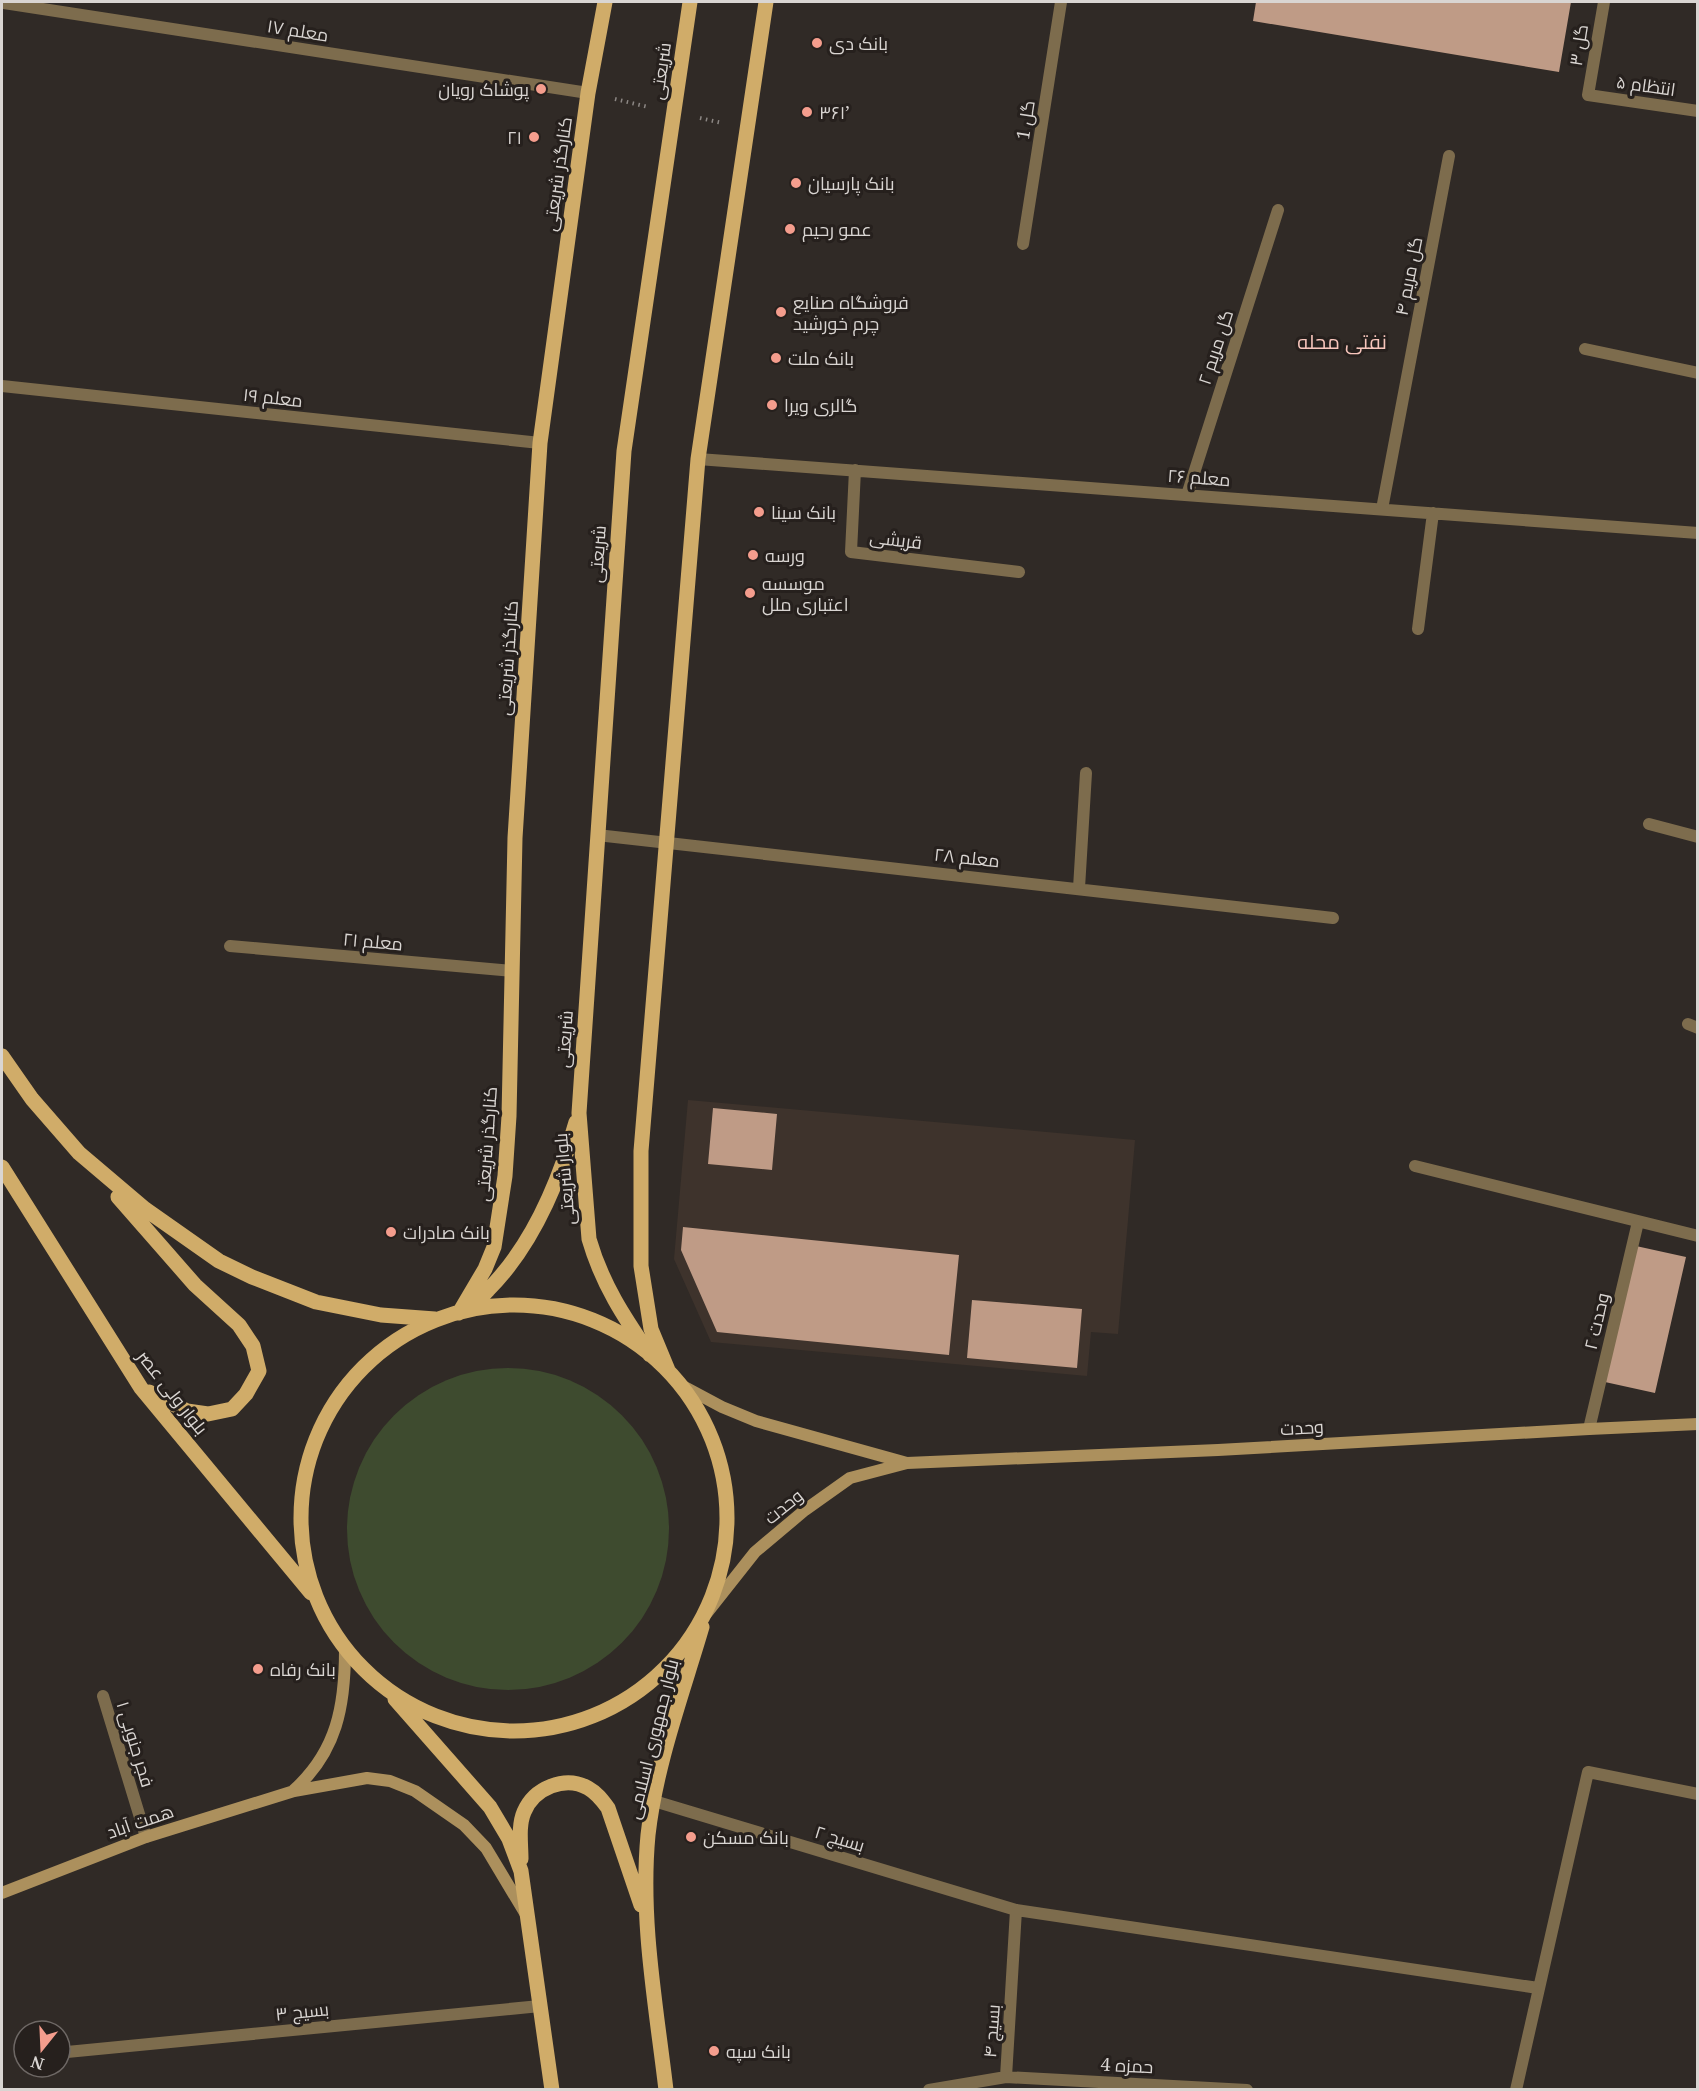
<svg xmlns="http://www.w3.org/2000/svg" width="1699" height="2091" viewBox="0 0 1699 2091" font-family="'Noto Serif',Cairo,serif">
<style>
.built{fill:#3e332c}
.green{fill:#3e4b2f}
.building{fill:#bf9b86}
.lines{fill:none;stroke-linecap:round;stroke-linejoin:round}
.path{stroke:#8c8784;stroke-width:4;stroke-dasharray:1.5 4.5;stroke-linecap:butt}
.street{stroke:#7d6c4d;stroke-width:12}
.secondary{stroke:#ac905d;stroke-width:12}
.primary{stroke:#d0ac69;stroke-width:15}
.poi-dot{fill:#f49d8d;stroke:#26201d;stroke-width:2}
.labels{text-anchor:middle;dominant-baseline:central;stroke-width:6;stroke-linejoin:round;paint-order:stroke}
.street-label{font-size:18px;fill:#d9d5d2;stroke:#26201d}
.poi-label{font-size:18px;fill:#d9d5d2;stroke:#26201d;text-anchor:start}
.neighbourhood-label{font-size:20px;fill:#f8c6bc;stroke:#26201d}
</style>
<rect width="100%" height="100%" fill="#302a26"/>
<path class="built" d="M688,1100L1135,1140L1118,1334L1091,1332L1087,1376L711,1342L674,1259Z"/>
<path class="green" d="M347 1529a161 161 0 1 1 322 0a161 161 0 1 1-322 0Z"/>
<path class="building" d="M1256,2H1571L1559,72L1253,21Z
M713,1108L777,1114L772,1170L708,1164Z
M683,1227L959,1255L949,1355L717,1332L681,1250Z
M1636,1246L1686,1257L1655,1393L1605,1382Z
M972,1300L1082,1309L1077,1368L967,1358Z"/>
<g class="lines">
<path class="path" d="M615,99L648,107
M700,118L722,123"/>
<path class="street" d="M1604,2L1588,95L1698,111
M4,3L588,93
M1023,244L1061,2
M1585,349L1698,373
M2,386L540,443
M698,459L1698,533
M855,470L851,552L1019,572
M1187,495L1278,210
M1382,509L1449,156
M1418,629L1433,513
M1649,824L1698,837
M597,835L1333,918
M1079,888L1086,773
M230,946L512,971
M1688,1024L1698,1028
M1415,1166L1698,1236
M1589,1429L1638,1222
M103,1696L146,1837
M654,1801L1016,1910L1538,1988
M67,2052L540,2006
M1006,2077L1016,1910
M929,2090L1006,2077L1247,2090
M1516,2090L1588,1772L1698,1794"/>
<path class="secondary" d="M679,1384L722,1407L756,1421L907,1463L850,1478L805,1510L755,1552L706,1614
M907,1463L1218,1450L1589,1429L1698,1424
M294,1790C337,1751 345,1706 345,1650
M2,1893L146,1837L294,1791L367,1778L390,1781L415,1791L464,1825L486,1848L525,1913"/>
<path class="primary" d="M2,1056L32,1099L79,1153L145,1209L219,1261L252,1277L316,1302L381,1315L435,1319
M2,1167L141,1388L311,1593
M118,1197L195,1285L239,1325L253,1346L259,1371L246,1394L232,1409L208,1414L187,1411L149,1392
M301 1518a213 213 0 1 1 426 0a213 213 0 1 1-426 0Z
M466,1307C474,1302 482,1297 488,1290C532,1246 559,1182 576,1122
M459,1313L485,1269L494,1247L505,1176L509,1116L515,838L540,443L588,93L605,2
M650,1355C624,1317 602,1284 589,1239L579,1113L624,451L690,2
M668,1370L651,1329L641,1266V1151L698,459L766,2
M395,1699L490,1807L509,1839L521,1871L552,2090
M521,1859C521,1844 518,1826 524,1812C534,1788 565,1775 588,1788C597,1793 602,1800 608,1808L641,1905
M666,2090C656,2005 640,1920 648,1835C656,1764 682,1695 702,1627"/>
</g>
<g class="poi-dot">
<circle cx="817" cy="43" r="6"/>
<circle cx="541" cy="89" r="6"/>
<circle cx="807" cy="112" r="6"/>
<circle cx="534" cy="137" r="6"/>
<circle cx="796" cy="183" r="6"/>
<circle cx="790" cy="229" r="6"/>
<circle cx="781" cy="312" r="6"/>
<circle cx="776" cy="358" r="6"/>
<circle cx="772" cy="405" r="6"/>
<circle cx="759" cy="512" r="6"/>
<circle cx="753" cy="555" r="6"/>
<circle cx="750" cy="593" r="6"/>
<circle cx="391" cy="1232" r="6"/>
<circle cx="258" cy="1669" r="6"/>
<circle cx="691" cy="1837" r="6"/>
<circle cx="714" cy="2051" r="6"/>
</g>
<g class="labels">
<g class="street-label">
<text transform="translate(298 30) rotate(9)">معلم ۱۷</text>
<text transform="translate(1578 45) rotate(-81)">گل ۳</text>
<text transform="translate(660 71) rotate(-82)">شریعتی</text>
<text transform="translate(1646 85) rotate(8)">انتظام ۵</text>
<text transform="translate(1025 120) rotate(-81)">گل 1</text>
<text transform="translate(557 174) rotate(-82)">کنارگذر شریعتی</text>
<text transform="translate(1408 276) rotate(-79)">گل مریم ۴</text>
<text transform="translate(1215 347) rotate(-72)">گل مریم ۲</text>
<text transform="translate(273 397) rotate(6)">معلم ۱۹</text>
<text transform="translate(1199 477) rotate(4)">معلم ۲۶</text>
<text transform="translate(896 539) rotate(7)">قریشی</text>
<text transform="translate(597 554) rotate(-86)">شریعتی</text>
<text transform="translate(507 658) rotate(-86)">کنارگذر شریعتی</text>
<text transform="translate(967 857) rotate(6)">معلم ۲۸</text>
<text transform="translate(373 941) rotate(5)">معلم ۲۱</text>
<text transform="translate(564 1039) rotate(-86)">شریعتی</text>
<text transform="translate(486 1144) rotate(-86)">کنارگذر شریعتی</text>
<text transform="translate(564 1179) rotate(-95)">بلوار شریعتی</text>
<text transform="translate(1596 1321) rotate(-77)">وحدت ۲</text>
<text transform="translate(173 1392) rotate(52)">بلوار ولی عصر</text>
<text transform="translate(1302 1427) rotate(-3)">وحدت</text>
<text transform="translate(783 1506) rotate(-39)">وحدت</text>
<text transform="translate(652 1739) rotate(-76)">بلوار جمهوری اسلامی</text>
<text transform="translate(136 1744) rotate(73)">فجر جنوبی ۱</text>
<text transform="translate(140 1821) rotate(-19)">همت آباد</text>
<text transform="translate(840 1838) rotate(17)">بسیج ۲</text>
<text transform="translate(302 2011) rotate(-6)">بسیج ۳</text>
<text transform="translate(991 2031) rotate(-86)">بسیج ۴</text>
<text transform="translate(1127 2065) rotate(3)">حمزه 4</text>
</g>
<g class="poi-label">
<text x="829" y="43">بانک دی</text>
<text x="529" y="89" text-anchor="end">پوشاک رویان</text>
<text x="819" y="112">۳۶۱’</text>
<text x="522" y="137" text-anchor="end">۲۱</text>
<text x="808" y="183">بانک پارسیان</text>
<text x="802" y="229">عمو رحیم</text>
<text x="793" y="302">فروشگاه صنایع<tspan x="793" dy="21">چرم خورشید</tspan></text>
<text x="788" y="358">بانک ملت</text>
<text x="784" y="405">گالری ویرا</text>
<text x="771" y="512">بانک سینا</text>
<text x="765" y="555">ورسه</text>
<text x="762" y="583">موسسه<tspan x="762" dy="21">اعتباری ملل</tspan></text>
<text x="403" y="1232">بانک صادرات</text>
<text x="270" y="1669">بانک رفاه</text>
<text x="703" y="1837">بانک مسکن</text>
<text x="726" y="2051">بانک سپه</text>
</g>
<g class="neighbourhood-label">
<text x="1342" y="341">نفتی محله</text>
</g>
</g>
<rect width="1699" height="2091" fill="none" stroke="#d9d5d2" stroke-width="6"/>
<g transform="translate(42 2049) rotate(198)"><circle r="28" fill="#26201d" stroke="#6e6865" stroke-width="1.5"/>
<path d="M0-4.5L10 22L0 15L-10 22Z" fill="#f49d8d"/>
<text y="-9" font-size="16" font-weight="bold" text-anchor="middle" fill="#d9d5d2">N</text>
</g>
</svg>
